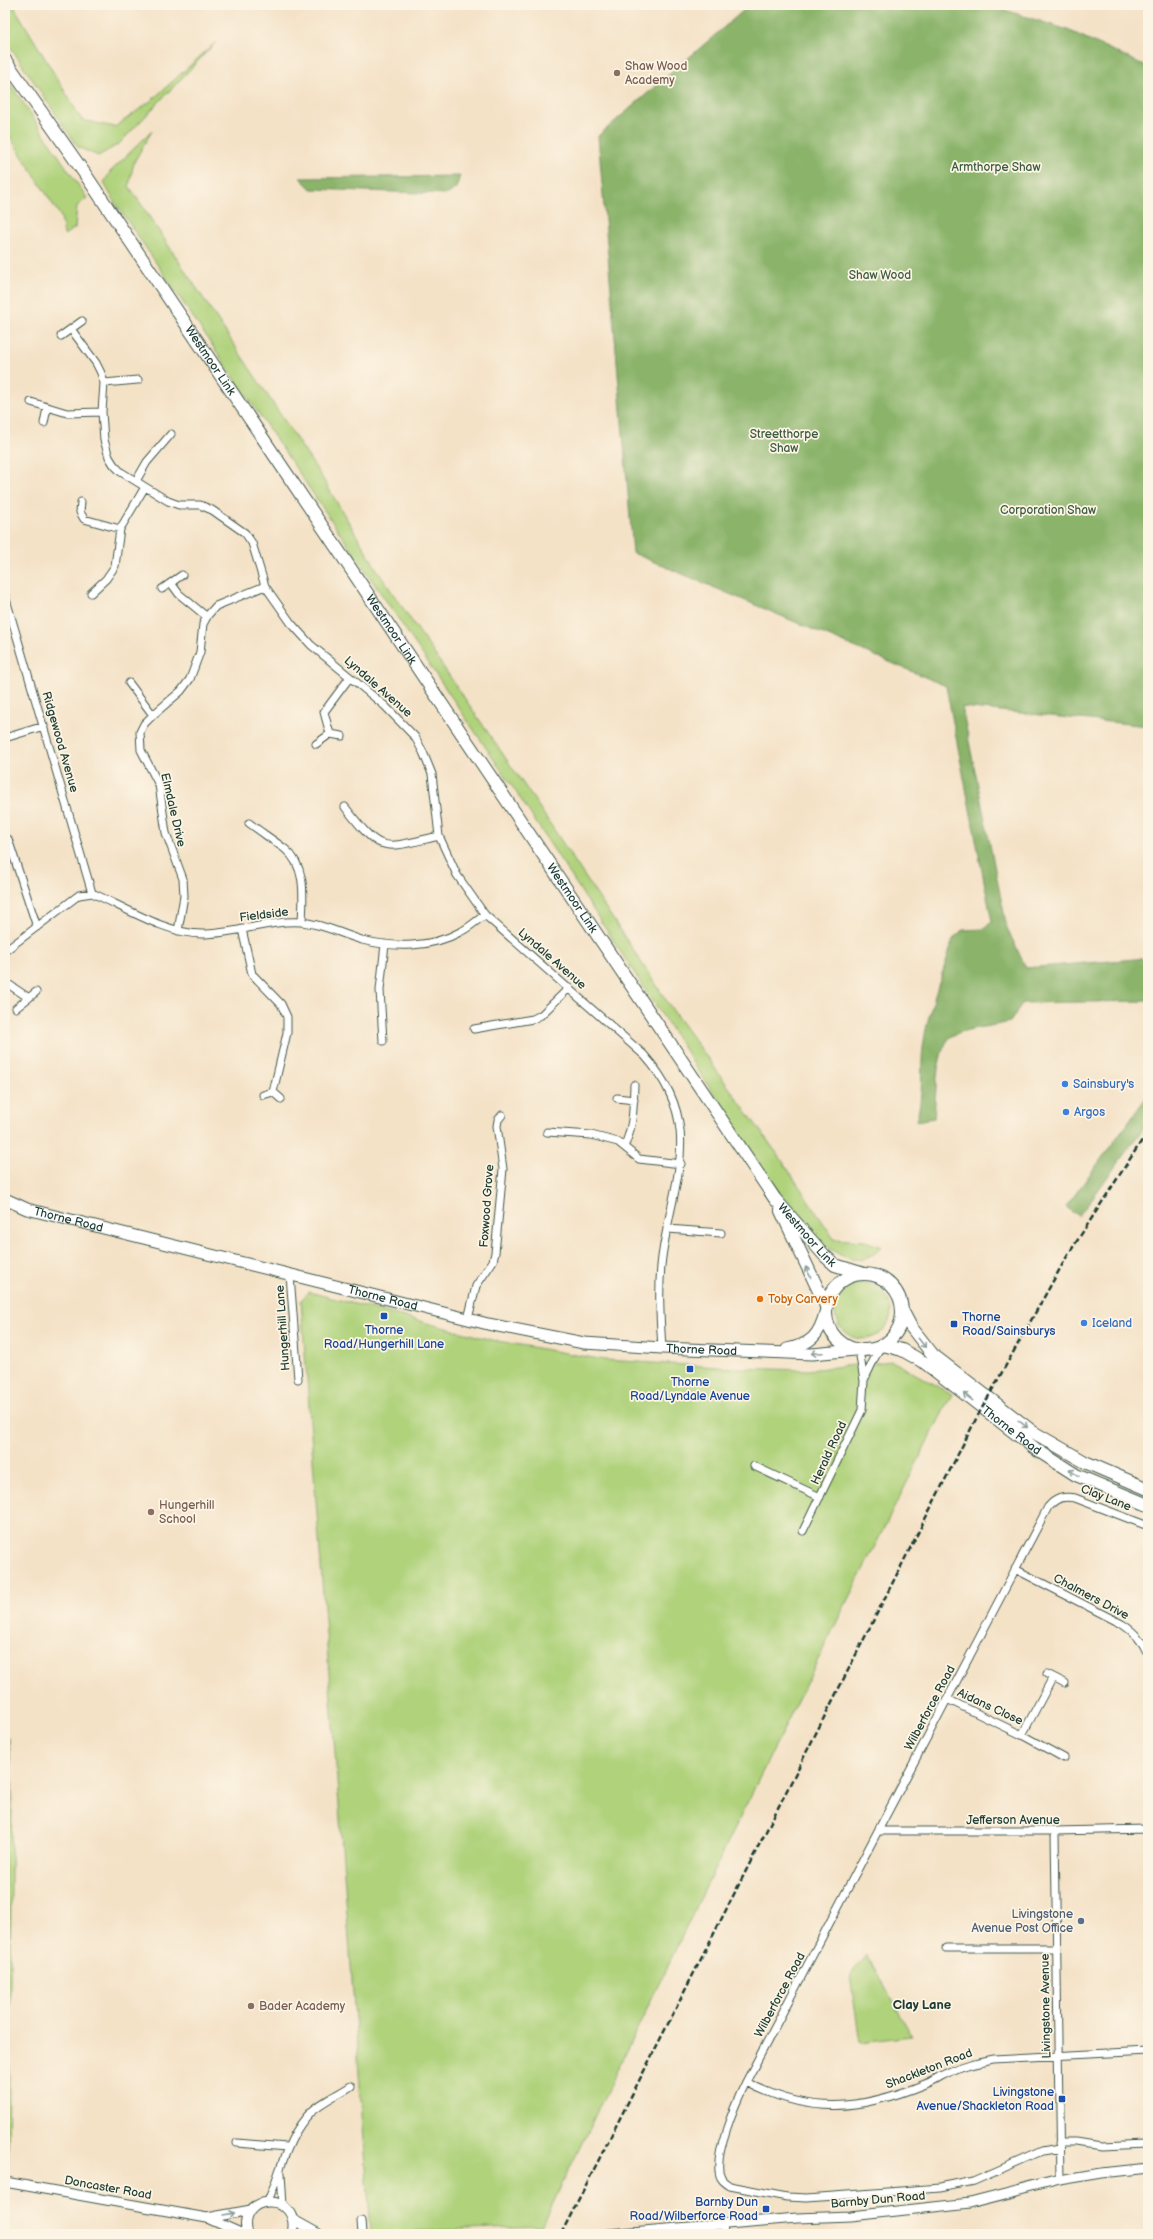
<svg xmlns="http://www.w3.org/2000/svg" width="1153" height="2239" viewBox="0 0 1153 2239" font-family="'Balsamiq Sans',sans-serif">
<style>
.green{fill:#afd27a;stroke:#678857}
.forest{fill:#8bb46a;stroke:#55784f}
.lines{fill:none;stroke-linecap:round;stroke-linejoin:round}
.minor-casing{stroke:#3f564a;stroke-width:9}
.tertiary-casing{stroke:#3f564a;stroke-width:11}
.primary-casing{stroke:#3f564a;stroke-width:13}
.trunk-casing{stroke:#3f564a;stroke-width:14}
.minor{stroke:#fff;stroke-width:7}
.tertiary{stroke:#fff;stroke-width:9}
.primary{stroke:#fff;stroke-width:11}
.trunk{stroke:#fff;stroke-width:12}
.rail{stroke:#1f3d34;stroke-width:2.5;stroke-dasharray:6 3;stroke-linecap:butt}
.oneway{stroke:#8f9e9a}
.education-dot{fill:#8d6e63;stroke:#fcf5e5;stroke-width:1.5}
.shop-dot{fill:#3f7fe0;stroke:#fcf5e5;stroke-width:1.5}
.food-dot{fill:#e8710a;stroke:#fcf5e5;stroke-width:1.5}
.transit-dot{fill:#1a4fb4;stroke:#fcf5e5;stroke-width:1.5}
.service-dot{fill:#5c6f8a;stroke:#fcf5e5;stroke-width:1.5}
.labels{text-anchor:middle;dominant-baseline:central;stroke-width:3.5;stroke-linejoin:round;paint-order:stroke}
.education-label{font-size:12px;fill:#785e54;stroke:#fcf5e5;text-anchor:start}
.park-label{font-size:12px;fill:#3c5b42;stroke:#fcf5e5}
.street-label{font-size:12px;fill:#1f3d34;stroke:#fcf5e5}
.shop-label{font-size:12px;fill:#366cbe;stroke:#fcf5e5;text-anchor:start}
.food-label{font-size:12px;fill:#c56008;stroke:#fcf5e5;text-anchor:start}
.transit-label{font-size:12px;fill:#164399;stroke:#fcf5e5}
.service-label{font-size:12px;fill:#4e5e75;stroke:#fcf5e5;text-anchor:end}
.neighbourhood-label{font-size:13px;font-weight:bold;fill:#1f3d34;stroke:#fcf5e5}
</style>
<rect width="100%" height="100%" fill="#fcf5e5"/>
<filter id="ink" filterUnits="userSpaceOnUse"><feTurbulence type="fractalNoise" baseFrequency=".025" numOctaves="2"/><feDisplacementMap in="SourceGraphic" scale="8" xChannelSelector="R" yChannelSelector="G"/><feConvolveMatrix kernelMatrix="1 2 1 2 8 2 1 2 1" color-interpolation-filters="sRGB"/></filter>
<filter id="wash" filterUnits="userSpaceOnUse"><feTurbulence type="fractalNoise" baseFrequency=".012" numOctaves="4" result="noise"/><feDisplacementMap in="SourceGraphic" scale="16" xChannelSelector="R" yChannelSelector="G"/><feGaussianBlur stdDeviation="0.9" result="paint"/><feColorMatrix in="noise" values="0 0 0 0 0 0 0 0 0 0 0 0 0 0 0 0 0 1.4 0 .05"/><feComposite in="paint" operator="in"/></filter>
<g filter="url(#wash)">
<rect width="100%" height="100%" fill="#f4e2c7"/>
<path class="green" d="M5,5H13L82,120L115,127L152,100L216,42L119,144L98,156L78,147L5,39Z
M5,76L87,198L77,206L75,228L64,235L61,217L5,129Z
M152,131L134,162L129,186L321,476L381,576L535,801L676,1015L781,1159L834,1239L865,1241L882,1247C878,1250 872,1257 867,1258C833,1269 797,1214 778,1192L516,792L114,201L104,183L110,172Z
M835 1311a28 28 0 1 1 56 0a28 28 0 1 1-56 0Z
M309,1292L492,1340L605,1360L734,1368L808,1370L892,1361L952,1394C811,1669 676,1947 542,2226L371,2233L301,1300Z
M9,1738L12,1784L8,2167H5V1739Z
M867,1955L912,2036L860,2042L850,1976Z"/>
<path class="forest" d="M752,5H989L1068,30L1148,67V726L962,707L1007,928L1026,968L1148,958V1001L1023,1003L1010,1022C994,1026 969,1028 955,1034C935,1043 936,1098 934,1118L916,1121C924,1096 920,1074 923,1048C927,1011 943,975 953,939L963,930L983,929L992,922L946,686L633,553L598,136L744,10Z
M460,176L456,188L448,194L311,189L300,178Z
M1148,1095V1122L1079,1216L1066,1207Z"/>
</g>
<g filter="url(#ink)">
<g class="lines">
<defs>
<path id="minor" d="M71,329L96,363L101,373L104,383L102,412L104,440L109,457L114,465L121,472L168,501L179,505H200L212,510L245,533L252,543L265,586L291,623L311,645L385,706L415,737L423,752L432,774L439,836L457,875L485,915L644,1055C706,1124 673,1179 662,1257C658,1287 660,1318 662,1348
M61,336L82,321
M104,383L138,380
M31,402L67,413L102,412
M44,423L47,408
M136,481L147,462L171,434
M81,502L80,512L84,519L120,529
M171,583L179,594L207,617
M162,589L182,575
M91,593L106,579L115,566L120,529L145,487
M5,596L92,893
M129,683L153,715
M330,734L324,712L350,677
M5,738L44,726
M316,744L330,734L342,736
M345,807C382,855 382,849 439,836
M249,823C261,832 273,840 285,849C307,867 303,897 302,922
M8,839L37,927
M242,929L252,974L281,1004L287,1017V1033L273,1092
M178,931L184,896L183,879L166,833L159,785L141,750L140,732L144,724L153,715L181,691L190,679L200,652L203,624L208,615L216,606L265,586
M5,951L79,895L92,893C124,907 167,934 202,934C236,934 268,920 301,922C324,924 341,934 362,940C394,948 431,948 460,932C469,928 477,920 485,915
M5,982L29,998
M16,1008L36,992
M474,1029L533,1019L541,1015L569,988
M383,1041L380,990L385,944
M263,1095L273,1092L281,1099
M617,1098L634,1100
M547,1132L591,1135L618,1142L639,1159L681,1164
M624,1147C634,1125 633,1109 634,1085
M668,1229L721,1233
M290,1275L298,1379
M468,1319L476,1286L493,1261L495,1253L503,1169L497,1126L498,1120L502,1115
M864,1380L880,1347
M754,1466L820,1497
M803,1531L862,1410L864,1381L859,1350
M1015,1569L1122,1624C1134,1632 1142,1640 1148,1654
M1047,1674L1065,1683
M947,1699L1022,1735L1064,1758
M1022,1735L1053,1677
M878,1831H1055L1148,1829
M1055,1831L1060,2180
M946,1948H1056
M746,2082C810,2115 859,2111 925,2084C933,2081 941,2075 949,2072C963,2065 978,2062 993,2059L1148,2051
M1059,2142H1076L1101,2146L1148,2144
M237,2143L287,2147
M1059,2148L1042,2151L974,2181L940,2188L807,2198L787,2197L730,2186C726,2183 723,2182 721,2178C711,2159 737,2100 746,2082L1048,1507C1056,1498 1063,1496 1075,1498L1148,1526
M281,2173L283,2206
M268,2201C281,2171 287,2135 312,2111C323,2101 339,2094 351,2086
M361,2221L362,2234
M723,2225L724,2234"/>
<path id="tertiary" d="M5,2182L207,2218L243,2234
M207,2218L251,2210
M292,2219L319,2234
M247,2234C235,2193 302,2190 292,2234
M608,2234L797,2218L851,2216L970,2203L1060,2180L1102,2173L1148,2168"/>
<g id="primary">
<path id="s1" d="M5,1199L27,1209L488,1324L584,1343L662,1348L812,1354L855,1350"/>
<path d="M787,1349C811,1344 819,1336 825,1313"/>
</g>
<g id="trunk">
<path id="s2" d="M5,60L85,174L775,1199L825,1256L835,1265L864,1274"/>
<path d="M781,1211L826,1306"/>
<circle cx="864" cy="1312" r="38"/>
<path d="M902,1310L911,1327L933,1355L1033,1432L1085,1462L1148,1489"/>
<path id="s3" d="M883,1345L902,1350L925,1363L1037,1450L1076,1475L1148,1505"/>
</g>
</defs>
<use href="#minor" class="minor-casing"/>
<use href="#tertiary" class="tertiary-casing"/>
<use href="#primary" class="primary-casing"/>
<use href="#trunk" class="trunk-casing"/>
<use href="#minor" class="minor"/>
<use href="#tertiary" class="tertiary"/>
<use href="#primary" class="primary"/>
<use href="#trunk" class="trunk"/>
<path class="rail" d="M561,2234L977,1417L1066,1258L1148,1131"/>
</g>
<defs><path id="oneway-shaft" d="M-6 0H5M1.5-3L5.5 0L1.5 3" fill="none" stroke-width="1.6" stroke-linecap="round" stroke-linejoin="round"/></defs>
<g class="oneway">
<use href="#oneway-shaft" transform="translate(808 1272) rotate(-116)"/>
<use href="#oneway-shaft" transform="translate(922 1343) rotate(52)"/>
<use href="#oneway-shaft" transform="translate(817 1353) rotate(177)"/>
<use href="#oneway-shaft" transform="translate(968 1397) rotate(-142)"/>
<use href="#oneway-shaft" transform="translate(1023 1424) rotate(38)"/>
<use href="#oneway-shaft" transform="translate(1074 1473) rotate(-149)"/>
<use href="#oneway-shaft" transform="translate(229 2214) rotate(-10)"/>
</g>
</g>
<g class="education-dot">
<circle cx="617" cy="73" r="4"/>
<circle cx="151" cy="1512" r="4"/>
<circle cx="251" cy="2006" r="4"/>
</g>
<g class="shop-dot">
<circle cx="1065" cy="1084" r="4"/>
<circle cx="1066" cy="1112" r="4"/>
<circle cx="1084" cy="1323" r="4"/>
</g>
<circle class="food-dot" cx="760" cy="1299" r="4"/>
<g class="transit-dot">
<rect x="380" y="1312" width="8" height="8" rx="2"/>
<rect x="950" y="1320" width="8" height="8" rx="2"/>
<rect x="686" y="1365" width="8" height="8" rx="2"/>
<rect x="1058" y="2095" width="8" height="8" rx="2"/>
<rect x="762" y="2205" width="8" height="8" rx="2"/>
</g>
<circle class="service-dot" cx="1081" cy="1921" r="4"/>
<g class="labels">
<g class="education-label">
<text x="625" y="66">Shaw Wood<tspan x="625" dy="14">Academy</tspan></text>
<text x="159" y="1505">Hungerhill<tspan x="159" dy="14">School</tspan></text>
<text x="259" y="2006">Bader Academy</text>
</g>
<g class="park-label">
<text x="996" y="167">Armthorpe Shaw</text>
<text x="880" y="275">Shaw Wood</text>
<text x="784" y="434">Streetthorpe<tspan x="784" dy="14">Shaw</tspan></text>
<text x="1048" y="510">Corporation Shaw</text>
</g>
<g class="street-label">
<text stroke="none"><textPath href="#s2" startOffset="364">Westmoor Link</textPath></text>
<text stroke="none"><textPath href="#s2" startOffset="688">Westmoor Link</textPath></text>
<text transform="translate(378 687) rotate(41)">Lyndale Avenue</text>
<text transform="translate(60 742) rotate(74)">Ridgewood Avenue</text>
<text transform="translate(173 810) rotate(77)">Elmdale Drive</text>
<text stroke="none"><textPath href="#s2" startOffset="1012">Westmoor Link</textPath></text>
<text transform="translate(264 915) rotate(-7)">Fieldside</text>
<text transform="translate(552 959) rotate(41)">Lyndale Avenue</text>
<text transform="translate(487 1206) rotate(-86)">Foxwood Grove</text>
<text stroke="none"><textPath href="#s1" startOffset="67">Thorne Road</textPath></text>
<text stroke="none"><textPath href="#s2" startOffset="1423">Westmoor Link</textPath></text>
<text stroke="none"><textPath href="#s1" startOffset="391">Thorne Road</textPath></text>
<text transform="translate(283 1328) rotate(-94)">Hungerhill Lane</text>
<text stroke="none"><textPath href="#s1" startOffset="715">Thorne Road</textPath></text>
<text stroke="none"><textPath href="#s3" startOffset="156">Thorne Road</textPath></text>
<text transform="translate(829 1453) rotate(-65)">Herald Road</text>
<text transform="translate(1106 1498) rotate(21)">Clay Lane</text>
<text transform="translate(1091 1597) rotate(28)">Chalmers Drive</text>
<text transform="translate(990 1707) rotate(25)">Aidans Close</text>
<text transform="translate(930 1708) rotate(-62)">Wilberforce Road</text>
<text x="1013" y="1820">Jefferson Avenue</text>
<text transform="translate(780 1995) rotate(-62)">Wilberforce Road</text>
<text transform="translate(1046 2006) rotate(-91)">Livingstone Avenue</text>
<text transform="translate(929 2069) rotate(-21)">Shackleton Road</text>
<text transform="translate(108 2188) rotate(10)">Doncaster Road</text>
<text transform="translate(878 2200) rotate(-5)">Barnby Dun Road</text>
</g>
<g class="shop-label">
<text x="1073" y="1084">Sainsbury's</text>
<text x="1074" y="1112">Argos</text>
<text x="1092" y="1323">Iceland</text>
</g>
<g class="food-label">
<text x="768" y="1299">Toby Carvery</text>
</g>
<g class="transit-label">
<text x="962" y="1317" text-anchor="start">Thorne<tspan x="962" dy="14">Road/Sainsburys</tspan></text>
<text x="384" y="1330">Thorne<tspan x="384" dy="14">Road/Hungerhill Lane</tspan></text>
<text x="690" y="1382">Thorne<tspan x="690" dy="14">Road/Lyndale Avenue</tspan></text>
<text x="1054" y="2092" text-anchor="end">Livingstone<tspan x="1054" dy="14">Avenue/Shackleton Road</tspan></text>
<text x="758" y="2202" text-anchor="end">Barnby Dun<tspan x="758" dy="14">Road/Wilberforce Road</tspan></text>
</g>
<g class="service-label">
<text x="1073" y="1914">Livingstone<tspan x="1073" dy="14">Avenue Post Office</tspan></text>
</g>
<g class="neighbourhood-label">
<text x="922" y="2005">Clay Lane</text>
</g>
</g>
<rect width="1153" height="2239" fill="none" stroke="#fcf5e5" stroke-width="20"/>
</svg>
